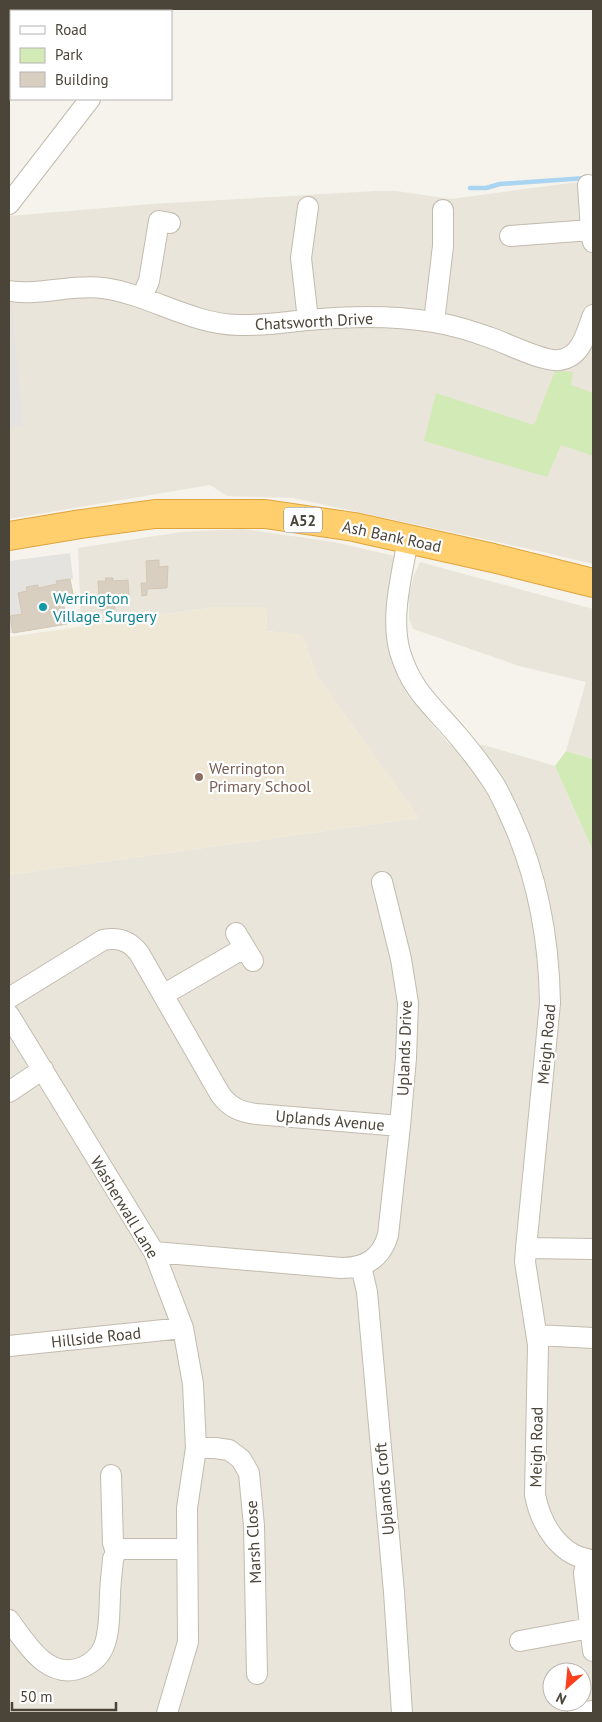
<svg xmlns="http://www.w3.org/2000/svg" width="602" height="1722" viewBox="0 0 602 1722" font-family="'PT Sans',sans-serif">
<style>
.residential{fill:#eae5da;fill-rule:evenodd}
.education{fill:#efe8d6}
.green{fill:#d2eab5}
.parking{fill:#e5e3e0}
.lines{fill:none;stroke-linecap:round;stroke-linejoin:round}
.stream{stroke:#a9d4f2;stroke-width:4.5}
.building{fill:#d8cfc1;stroke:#d3c7b4}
.minor-casing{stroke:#c2bbae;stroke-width:22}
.highway-casing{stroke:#e0a43c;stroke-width:30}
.minor{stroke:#fff;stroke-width:20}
.highway{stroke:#ffcf6e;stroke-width:28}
.culture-dot{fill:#0f9aa8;stroke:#fff;stroke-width:2}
.education-dot{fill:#8d6e63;stroke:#fff;stroke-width:2}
.labels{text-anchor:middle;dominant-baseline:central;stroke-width:4.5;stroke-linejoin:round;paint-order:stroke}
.shield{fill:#fff;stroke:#817c74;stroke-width:1}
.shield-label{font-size:15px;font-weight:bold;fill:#4b4439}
.street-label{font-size:16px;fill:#4b4439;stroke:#fff}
.culture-label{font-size:16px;fill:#0d838f;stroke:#fff;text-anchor:start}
.education-label{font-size:16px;fill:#785e54;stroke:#fff;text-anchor:start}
</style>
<rect width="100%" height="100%" fill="#f6f3ec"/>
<path class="residential" d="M593,180V564L543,552L293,498L227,496L210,485L9,519V216L152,204L376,191H396L451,199Z
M243,529L334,542L395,556L388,617L392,659L407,695L450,745H484L555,766L593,851V1713H9V875L419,818L317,676L302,635L267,631L266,607H215L81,626L78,548L181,532ZM552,1672H582V1702H552Z
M420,562L593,609V759L566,751L586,682L519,666L413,629L409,619V595L414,575Z"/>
<path class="education" d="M215,607H266L267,631L302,635L317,676L419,818L9,875V637Z"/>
<path class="green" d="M555,371L573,372L571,385L593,393V456L561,445L547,477L424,441L436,393L534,425Z
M566,751L593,759V851L555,766Z"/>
<path class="parking" d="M12,305L23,425L9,428V306Z
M70,553L73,579L56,581L57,584L38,588L37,585L27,587V591L19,593L22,614L10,616L13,633H9V561Z"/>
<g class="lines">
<path class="stream" d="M470,188H486L500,184L586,178"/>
</g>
<path class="building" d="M159,560V567L168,566L167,588L147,589V595L142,596L141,583H147L146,561Z
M105,578H113V581L128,580L129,595H121L122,602L115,603V609L100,610L98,581H106Z
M70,579L74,599L63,600L67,624L13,633L10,616L22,614L18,593L27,591L26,587L38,585V588L57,584L56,581Z"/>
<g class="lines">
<defs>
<path id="minor" d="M113,11V9
M9,22H11
M588,185L591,230L593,242
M9,204L90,99
M510,236L591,230
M9,291C40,296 71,284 103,288C148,294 191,324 237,325C261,326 285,322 308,320C350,316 392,315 433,322C453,325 475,332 494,339C510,345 544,362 559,360C582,357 586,333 593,315
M142,297L149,281L159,221L170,223
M308,320L301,258L308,207
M434,322L443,246V210
M408,539C402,575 390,617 400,652C412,692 433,706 458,736C469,749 480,763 490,778C499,790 505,805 511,818C538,877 549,938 550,1003L526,1248L525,1262L538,1345L535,1495C541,1525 560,1557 593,1560
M382,882L401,959L408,1003L406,1058L400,1126
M236,933L253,961
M163,995L244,948
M9,998L103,940C117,937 129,940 139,953L220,1094C229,1107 240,1112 256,1114L400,1126L388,1235C381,1259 365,1268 341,1268L154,1252
M9,1015L154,1252L183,1328L193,1384L196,1448L187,1508L188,1642L167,1713
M9,1092L43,1069
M526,1248L593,1249
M361,1266L367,1292L394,1592L402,1713
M537,1335L593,1338
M9,1346L183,1328
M196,1448H215L229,1450L241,1459L249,1473L254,1526L257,1674
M111,1475L113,1543L116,1552
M587,1559L584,1573L593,1651
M9,1620C26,1643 48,1682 83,1667C92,1663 100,1656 104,1646C110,1631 109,1613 110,1597C110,1584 112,1572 113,1559L116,1552L122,1549H186
M520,1641L590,1628
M578,1713L593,1711"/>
<path id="highway" d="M9,536L81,524L155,514H265L354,527L493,558L593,583"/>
</defs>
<use href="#minor" class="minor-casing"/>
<use href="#highway" class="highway-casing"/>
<use href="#minor" class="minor"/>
<use href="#highway" class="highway"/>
</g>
<circle class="culture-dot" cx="43" cy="607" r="5"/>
<circle class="education-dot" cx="199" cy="777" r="5"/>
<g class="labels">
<rect class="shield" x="284" y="507.5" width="38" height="25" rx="4"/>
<g class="shield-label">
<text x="303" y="520">A52</text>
</g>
<g class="street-label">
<text transform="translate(314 321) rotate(-3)">Chatsworth Drive</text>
<text transform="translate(392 536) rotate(12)">Ash Bank Road</text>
<text transform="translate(546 1044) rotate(-85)">Meigh Road</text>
<text transform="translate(404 1048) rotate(-88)">Uplands Drive</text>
<text transform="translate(330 1120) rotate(5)">Uplands Avenue</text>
<text transform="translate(125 1207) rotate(59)">Washerwall Lane</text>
<text transform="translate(96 1337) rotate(-6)">Hillside Road</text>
<text transform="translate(536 1447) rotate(-89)">Meigh Road</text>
<text transform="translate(384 1489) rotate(-95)">Uplands Croft</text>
<text transform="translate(253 1542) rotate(-93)">Marsh Close</text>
</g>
<g class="culture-label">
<text x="53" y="598">Werrington<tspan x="53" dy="18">Village Surgery</tspan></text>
</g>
<g class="education-label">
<text x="209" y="768">Werrington<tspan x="209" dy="18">Primary School</tspan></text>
</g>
</g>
<rect width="602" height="1722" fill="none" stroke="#4b4439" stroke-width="20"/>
<rect x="10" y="10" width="162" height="90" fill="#ffffff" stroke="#b7b4b0"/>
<rect x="20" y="26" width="25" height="8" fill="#ffffff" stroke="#b7b4b0"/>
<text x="55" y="35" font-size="15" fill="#4b4439">Road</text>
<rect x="20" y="48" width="25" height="15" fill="#d2eab5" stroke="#b7b4b0"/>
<text x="55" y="60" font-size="15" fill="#4b4439">Park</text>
<rect x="20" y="72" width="25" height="15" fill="#d8cfc1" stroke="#b7b4b0"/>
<text x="55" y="85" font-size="15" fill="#4b4439">Building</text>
<g transform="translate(567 1687) rotate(207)"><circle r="24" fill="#ffffff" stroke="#b7b4b0"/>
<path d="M0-4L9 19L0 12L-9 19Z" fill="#fc3f1d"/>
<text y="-8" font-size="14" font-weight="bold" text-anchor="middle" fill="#4b4439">N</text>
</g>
<path d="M12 1702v8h104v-8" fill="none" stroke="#4b4439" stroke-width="2.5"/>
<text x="20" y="1702" font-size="15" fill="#4b4439" stroke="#ffffff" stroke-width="4" paint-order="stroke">50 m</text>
</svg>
